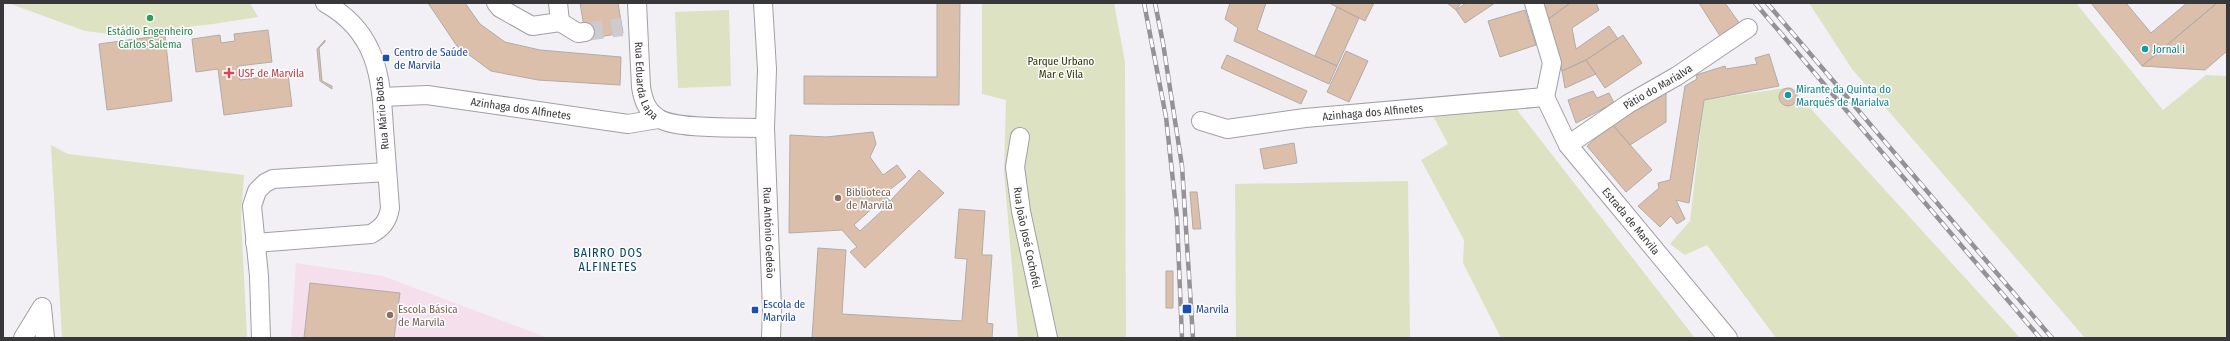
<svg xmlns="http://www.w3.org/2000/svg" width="2230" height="341" viewBox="0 0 2230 341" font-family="'Fira Sans Condensed',sans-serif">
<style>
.education{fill:#f6dfec}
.green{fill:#dde2c3}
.building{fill:#dbbfab;stroke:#b1aca8;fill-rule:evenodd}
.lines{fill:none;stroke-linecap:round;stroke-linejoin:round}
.minor-tunnel{stroke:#cdcbcf;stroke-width:18;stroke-dasharray:18 9;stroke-linecap:butt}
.minor-casing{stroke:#a19fa4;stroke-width:20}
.minor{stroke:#fff;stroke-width:18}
.rail-casing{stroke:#949296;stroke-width:4.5}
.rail{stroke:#fefeff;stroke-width:3;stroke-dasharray:9;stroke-linecap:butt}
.leisure-dot{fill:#2e9e5b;stroke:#fefeff;stroke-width:1.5}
.culture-dot{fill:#0f9aa8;stroke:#fefeff;stroke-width:1.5}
.transit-dot{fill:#1a4fb4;stroke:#fefeff;stroke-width:1.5}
.health-dot{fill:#e0444e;stroke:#fefeff;stroke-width:1.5}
.education-dot{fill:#8d6e63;stroke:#fefeff;stroke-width:1.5}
.labels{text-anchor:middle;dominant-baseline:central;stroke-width:3;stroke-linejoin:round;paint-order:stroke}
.leisure-label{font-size:11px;fill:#27864d;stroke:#fefeff}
.culture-label{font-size:11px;fill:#0d838f;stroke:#fefeff;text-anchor:start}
.transit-label{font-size:11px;fill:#164399;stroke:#fefeff;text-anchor:start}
.park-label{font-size:11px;fill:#303400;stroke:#fefeff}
.health-label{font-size:11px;fill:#be3a42;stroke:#fefeff;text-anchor:start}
.street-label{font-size:11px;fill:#383739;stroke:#fefeff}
.education-label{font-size:11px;fill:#785e54;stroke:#fefeff;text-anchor:start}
.neighbourhood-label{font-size:12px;letter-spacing:1px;fill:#004564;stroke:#fefeff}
</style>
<rect width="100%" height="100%" fill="#f2f0f5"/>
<path class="education" d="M296,263L383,276L549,338H291Z"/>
<path class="green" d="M8,3H250L258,17L213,24L117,35L85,31Z
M982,3H1114L1125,62L1126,338H1018L1004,172L1006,100L982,94Z
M1809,3H2076L2163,110L2206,75L2227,76V338H2085L1852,69Z
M729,10L731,86L678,88L675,12Z
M1791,87L2020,338H1776L1707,245L1685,255L1670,244L1690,221L1704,100Z
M1514,106L1695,338H1501L1463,263L1464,240L1421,160L1448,144L1431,112Z
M51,145L68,154L244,175L241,216L247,338H62Z
M1408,181L1410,338H1236L1235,184Z"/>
<path class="building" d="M428,3H465L480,24L505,42L540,50L621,57L620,85L538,80L491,71L457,46Z
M580,3H618L623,33L586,39Z
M937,3H960L959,105L804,104V76L937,77Z
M1230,3H1266L1257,30L1337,66L1329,84L1234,41L1238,28L1225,19Z
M1329,3H1374L1365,21Z
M1447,3H1461L1456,10Z
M1466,3H1495L1465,23L1456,10Z
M1539,3H1570L1547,20Z
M1570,3H1596L1599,10L1572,28L1576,49L1609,26L1618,39L1586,60L1562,71L1547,20Z
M1699,3H1725L1740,24L1720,36Z
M2091,3H2126L2151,33L2187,3H2217L2142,66Z
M2217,3H2227V51L2205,70L2142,66Z
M1337,7L1359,18L1337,66L1315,56Z
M1525,10L1536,45L1500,57L1488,21Z
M268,30L272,62L238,66L240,80L288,74L292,106L224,115L218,69L196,72L192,39L220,35L221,43L235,41L234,34Z
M165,35L172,101L107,110L99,44Z
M1623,35L1642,63L1605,88L1586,60Z
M325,40V42L319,48L322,81L332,86V89L320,81L317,49Z
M1346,51L1368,61L1349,102L1327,92Z
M1769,54L1779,86L1704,100L1689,203L1676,200L1685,219L1677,224L1671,216L1660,227L1638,206L1659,188L1658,183L1670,180L1685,86L1697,79L1696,75L1725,66L1726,69L1757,64L1755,58Z
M1227,55L1307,91L1301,104L1221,68Z
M1586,60L1596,74L1565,88L1562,71Z
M1779 97a9 9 0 1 1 18 0a9 9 0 1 1-18 0Z
M1593,91L1597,98L1609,93L1614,103L1576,123L1568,100Z
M1666,91V122L1630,145L1612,124Z
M1612,124L1652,170L1626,192L1587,146Z
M873,132L876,144L870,157L883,175L897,165L906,177L884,194L890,201L919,170L944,193L865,268L850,252L857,247L842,230L789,233L790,135L826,137ZM879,202L885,208L860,231L854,225Z
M1294,143L1297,163L1264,169L1260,149Z
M1190,192H1197L1201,229H1193Z
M959,209L985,211L982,255H992L987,323L993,324L992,338H812L818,248L846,250L842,314L962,321L967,259L955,258Z
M1166,271H1173V308H1166Z
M310,283L400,293L394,338H304Z"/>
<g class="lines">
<path class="minor-tunnel" d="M585,32L622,27"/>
<defs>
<g id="minor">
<path d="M496,3L500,8L532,26L560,22L558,3"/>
<path id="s1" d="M637,3L641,87C643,99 646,110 658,118C675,130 741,127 765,128"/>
<path id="s2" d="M763,3L767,69L765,128L772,309L771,338"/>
<path d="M1534,3L1552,63L1545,97"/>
<path d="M560,22L578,33L585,32"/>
<path id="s3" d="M382,97L427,95L628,124L658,119"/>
<path id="s4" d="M1545,97L1568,145L1728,338"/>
<path id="s5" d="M1201,121L1227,129L1305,118L1545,97"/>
<path id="s6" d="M1020,137L1015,167L1021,211L1048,338"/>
<path id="s7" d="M1568,145L1628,104L1677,76L1748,28"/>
<path d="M255,243L371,234C382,228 388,221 390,208C388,182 386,155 384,129C381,76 377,32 325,3"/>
<path d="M23,338L42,307L45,338"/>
<path d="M261,338L259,276L252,206L257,191L265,183L273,179L387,172"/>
</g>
</defs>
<use href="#minor" class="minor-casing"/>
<use href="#minor" class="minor"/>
<defs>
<path id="rail" d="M1144,3L1166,117L1177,218L1182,338
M1155,3L1163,43L1182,166L1193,338
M1755,3L2040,338
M1767,3L2052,338"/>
</defs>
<use href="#rail" class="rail-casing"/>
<use href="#rail" class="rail"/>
</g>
<circle class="leisure-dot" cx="150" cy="18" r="4"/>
<g class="culture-dot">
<circle cx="2145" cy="49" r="4"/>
<circle cx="1788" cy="95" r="4"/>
</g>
<g class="transit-dot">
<rect x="382" y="54" width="8" height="8" rx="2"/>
<rect x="1182" y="304" width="10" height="10" rx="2"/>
<rect x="751" y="306" width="8" height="8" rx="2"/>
</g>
<path class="health-dot" d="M227 67h4v4h4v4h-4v4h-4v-4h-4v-4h4z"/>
<g class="education-dot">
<circle cx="838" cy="198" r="4"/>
<circle cx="390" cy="315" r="4"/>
</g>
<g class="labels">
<g class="leisure-label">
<text x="150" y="31">Estádio Engenheiro<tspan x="150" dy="13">Carlos Salema</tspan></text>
</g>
<g class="culture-label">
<text x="2153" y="49">Jornal i</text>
<text x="1796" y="89">Mirante da Quinta do<tspan x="1796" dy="13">Marquês de Marialva</tspan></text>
</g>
<g class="transit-label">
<text x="394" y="52">Centro de Saúde<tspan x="394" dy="13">de Marvila</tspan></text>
<text x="763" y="304">Escola de<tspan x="763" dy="13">Marvila</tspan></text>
<text x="1196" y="309">Marvila</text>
</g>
<g class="park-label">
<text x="1061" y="61">Parque Urbano<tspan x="1061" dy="13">Mar e Vila</tspan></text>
</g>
<g class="health-label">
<text x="238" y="73">USF de Marvila</text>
</g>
<g class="street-label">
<text stroke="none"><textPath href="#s1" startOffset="79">Rua Eduarda Lapa</textPath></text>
<text stroke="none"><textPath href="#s7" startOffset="107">Pátio do Marialva</textPath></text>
<text stroke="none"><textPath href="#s3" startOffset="140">Azinhaga dos Alfinetes</textPath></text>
<text stroke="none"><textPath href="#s5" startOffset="174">Azinhaga dos Alfinetes</textPath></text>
<text transform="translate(382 113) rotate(-95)">Rua Mário Botas</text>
<text stroke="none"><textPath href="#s4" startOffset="152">Estrada de Marvila</textPath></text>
<text stroke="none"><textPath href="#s2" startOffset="230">Rua António Gedeão</textPath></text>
<text stroke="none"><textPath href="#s6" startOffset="102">Rua João José Cochofel</textPath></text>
</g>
<g class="education-label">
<text x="846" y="192">Biblioteca<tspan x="846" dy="13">de Marvila</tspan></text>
<text x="398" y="309">Escola Básica<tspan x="398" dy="13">de Marvila</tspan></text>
</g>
<g class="neighbourhood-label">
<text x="608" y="253">BAIRRO DOS<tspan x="608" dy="14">ALFINETES</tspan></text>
</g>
</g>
<rect width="2230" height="341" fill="none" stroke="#383739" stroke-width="8"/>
</svg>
